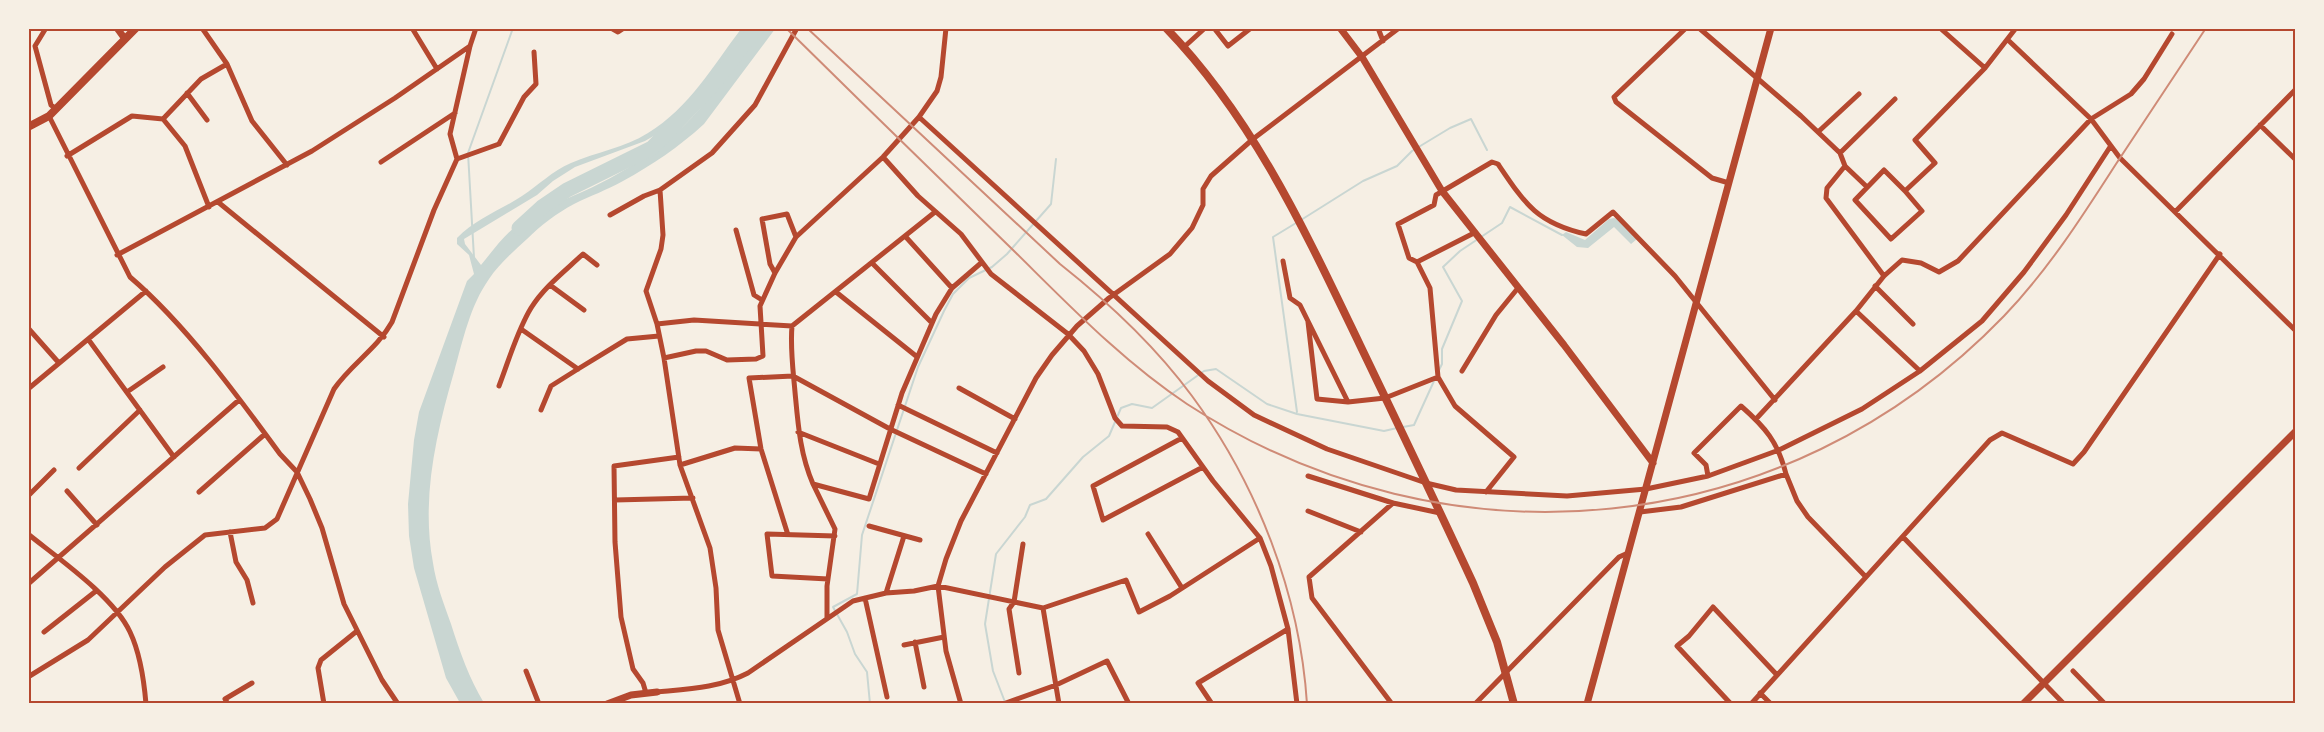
<svg xmlns="http://www.w3.org/2000/svg" width="2324" height="732" viewBox="0 0 2324 732" font-family="Signika,sans-serif">
<style>
.water{fill:#c9d6d2}
.lines{fill:none;stroke-linecap:round;stroke-linejoin:round}
.stream{stroke:#c9d6d2;stroke-width:2}
.river{stroke:#c9d6d2;stroke-width:15}
.minor{stroke:#b5482f;stroke-width:5}
.tertiary{stroke:#b5482f;stroke-width:7}
.secondary{stroke:#b5482f;stroke-width:8}
.primary{stroke:#b5482f;stroke-width:8}
.rail{stroke:#cf8b77;stroke-width:2}
.neatline{fill:none;stroke:#b5482f;stroke-width:2}
</style>
<rect width="100%" height="100%" fill="#f6efe4"/>
<path class="water" d="M741,29H752L709,88L674,124L645,141L575,167L553,181L537,195L464,239L465,244L481,265C494,249 505,234 521,222C540,209 562,201 582,192C607,181 632,166 654,151C699,119 728,72 762,29H775L704,124C679,147 652,165 623,181C607,190 590,196 574,204C557,213 540,226 527,239C514,251 499,264 489,279C470,306 463,340 454,372C436,434 421,499 433,563C436,584 444,604 451,624C460,652 469,678 484,703H460L446,678L414,568L409,536L408,504L414,440L419,412L467,281L474,274L469,255L457,244V238C475,219 501,210 522,196C539,185 552,171 571,163C596,152 624,148 648,133C690,107 712,67 741,29Z
M1614,218L1618,219L1637,239L1631,244L1614,227L1588,248L1577,247L1562,235L1566,232L1585,240L1609,219Z"/>
<g class="lines">
<path class="stream" d="M1301,220L1363,181L1397,166L1412,151L1450,128L1471,119L1487,150
M1296,223L1273,237L1297,412
M474,258L468,153L513,28
M1439,370L1442,364V349L1462,301L1443,267L1460,251L1502,223L1510,207L1562,235
M1403,427L1414,425L1434,381
M1005,702L993,671L985,624L996,554L1025,517L1030,505L1046,499L1083,457L1109,436L1121,408L1132,404L1152,408L1204,371L1216,369L1267,404L1297,414L1384,431L1397,428
M870,704L867,672L855,654L847,632L833,607L857,594L862,535L918,367L944,311L953,294L969,278L992,267L1007,254L1051,204L1056,159"/>
<path class="river" d="M519,228L542,207L567,190L652,148L710,88L757,28"/>
<path class="minor" d="M46,28L35,46L51,105L56,109
M202,28L227,64L252,121L287,165
M412,28L437,69
M611,28L618,32L624,28
M1214,28L1228,46L1251,28
M1378,28L1383,41
M1686,28L1614,97L1616,102L1712,178L1729,183
M1699,28L1801,116L1840,153L1845,166L1866,186
M1940,28L1985,68L2016,28
M2008,40L2091,119L2120,158L2296,331
M1183,48L1205,28
M187,93L207,120
M49,116L130,277C185,324 237,395 280,454L297,472L310,499L322,528L344,604L382,680L398,704
M919,117L1208,381L1254,415L1327,449L1426,483L1456,490L1567,496L1646,489L1708,476L1779,450L1862,409L1920,371L1982,321L2024,272L2066,215L2110,147
M163,119L201,79L227,64
M2260,125L2296,160
M1818,132L1859,94
M1840,153L1895,99
M67,156L132,116L163,119L185,146L209,207
M883,157L918,196L961,234L991,274L1068,334L1084,351L1098,374L1115,418L1122,426L1167,427L1178,432L1213,481L1260,538L1271,566L1288,629L1297,704
M457,159L499,144L524,97L536,84L534,52
M381,162L455,113
M1845,166L1827,188L1826,198L1884,276
M1905,191L1884,170L1855,200L1891,239L1922,211L1905,191L1935,163L1915,140L1985,68
M218,202L384,337
M2175,212L2296,89
M610,215L644,196L660,190
M736,230L754,295L762,300
M1474,233L1417,262L1430,288L1438,377L1455,406L1514,457L1486,492
M905,236L952,288
M117,255L312,151L395,98L470,46
M1283,261L1290,298L1300,305L1348,402
M1417,262L1409,258L1398,224L1434,205L1436,195L1492,162L1498,164C1525,204 1537,223 1586,234L1613,212L1675,276L1775,400
M872,263L932,323
M775,273L770,264L762,219L787,214L796,237
M550,285L584,310
M1875,286L1913,324
M836,292L916,356
M1308,322L1317,399L1348,402L1385,398L1438,377
M657,324L694,320L792,326
M28,328L59,363
M521,329L578,369
M88,339L174,457
M664,358L696,351H706L727,360L756,359L763,356L760,306L775,273L796,237L883,157L919,117L937,91L941,77L946,28
M1462,371L1496,315L1518,288
M1920,371L1856,311L1884,276L1902,260L1921,263L1939,272L1958,261L2091,119L2131,94L2144,79L2172,34
M499,386C509,360 517,331 531,308C544,287 565,271 583,254L597,265
M959,388L1015,419
M28,389L146,291
M127,392L163,367
M898,405L997,453
M541,410L551,386L578,369L627,339L659,336
M1756,419L1856,311
M798,432L879,464
M1182,438L1093,486L1103,520L1203,467
M680,465L735,448L761,449
M79,468L140,410
M1308,476L1393,503
M1708,476L1706,465L1694,453L1741,406C1765,427 1778,442 1786,474
M813,484C800,454 798,424 795,392C793,369 790,348 792,326L935,212
M67,491L97,525
M199,492L265,434
M28,496L54,470
M615,500L693,498
M1308,511L1361,532
M1640,512L1681,507L1786,474L1797,501L1808,517L1865,576
M869,526L920,540
M230,532L236,562L247,580L253,603
M28,534C59,559 114,597 130,632C140,653 144,680 146,704
M1148,534L1182,588
M788,535L761,449L749,378L793,376L890,429L986,474
M1903,537L2064,704
M828,579L772,576L767,534L835,536
M28,584L239,400
M886,593L904,536
M865,598L887,697
M1043,608L1059,704
M827,617V586L835,529L813,484L869,499L902,393L936,314L952,288L981,263
M44,632L96,591
M915,642L924,687
M904,645L944,637
M526,671L539,704
M2073,671L2105,704
M1019,673L1009,609L1014,602L1023,544
M28,677L88,640L165,567L205,535L265,528L277,519L334,389C351,364 377,349 392,322L434,210L457,159L450,134L470,46L476,28
M657,692C689,689 719,688 748,673L853,601L886,593L914,591L938,586L1043,608L1126,580L1139,612L1170,596L1260,538
M646,693L643,683L633,669L621,617L615,542L614,466L679,457
M1760,693L1771,704
M228,704L225,699L252,683
M324,704L318,668L321,660L357,631
M740,704L718,630L716,588L710,548L680,465L664,358L657,324L646,291L661,249L663,235L660,190L712,153L755,105L797,28
M961,704L946,651L938,586L946,559L961,521L1036,378L1052,355L1077,326L1109,298L1170,254L1192,228L1203,205V189L1211,176L1253,139L1399,28
M1003,704L1056,685L1107,661L1129,704
M1212,704L1198,683L1288,629
M1392,704L1312,598L1309,577L1393,503L1440,513
M1475,704L1619,557L1628,553
M1731,704L1677,646L1689,636L1713,607L1777,675
M1751,704L1990,440L2002,433L2073,464L2084,452L2220,254"/>
<path class="tertiary" d="M117,28L125,39
M1340,28L1362,57L1442,191L1564,345L1653,463
M607,704L631,695L657,692
M1587,704L1771,28
M2023,704L2296,431"/>
<path class="secondary" d="M28,127L49,116L136,28"/>
<path class="primary" d="M1166,28C1254,119 1306,233 1360,345C1398,424 1436,503 1473,583L1497,642L1514,704"/>
<path class="rail" d="M786,28C861,102 936,175 1012,249C1067,303 1122,361 1187,404C1448,574 1786,542 2004,316C2048,270 2082,217 2116,164C2146,118 2176,74 2206,28
M807,28L1060,264C1108,302 1156,347 1192,396C1257,484 1300,594 1307,704"/>
</g>
<rect width="2324" height="732" fill="none" stroke="#f6efe4" stroke-width="60"/>
<rect x="30" y="30" width="2264" height="672" class="neatline"/>
</svg>
